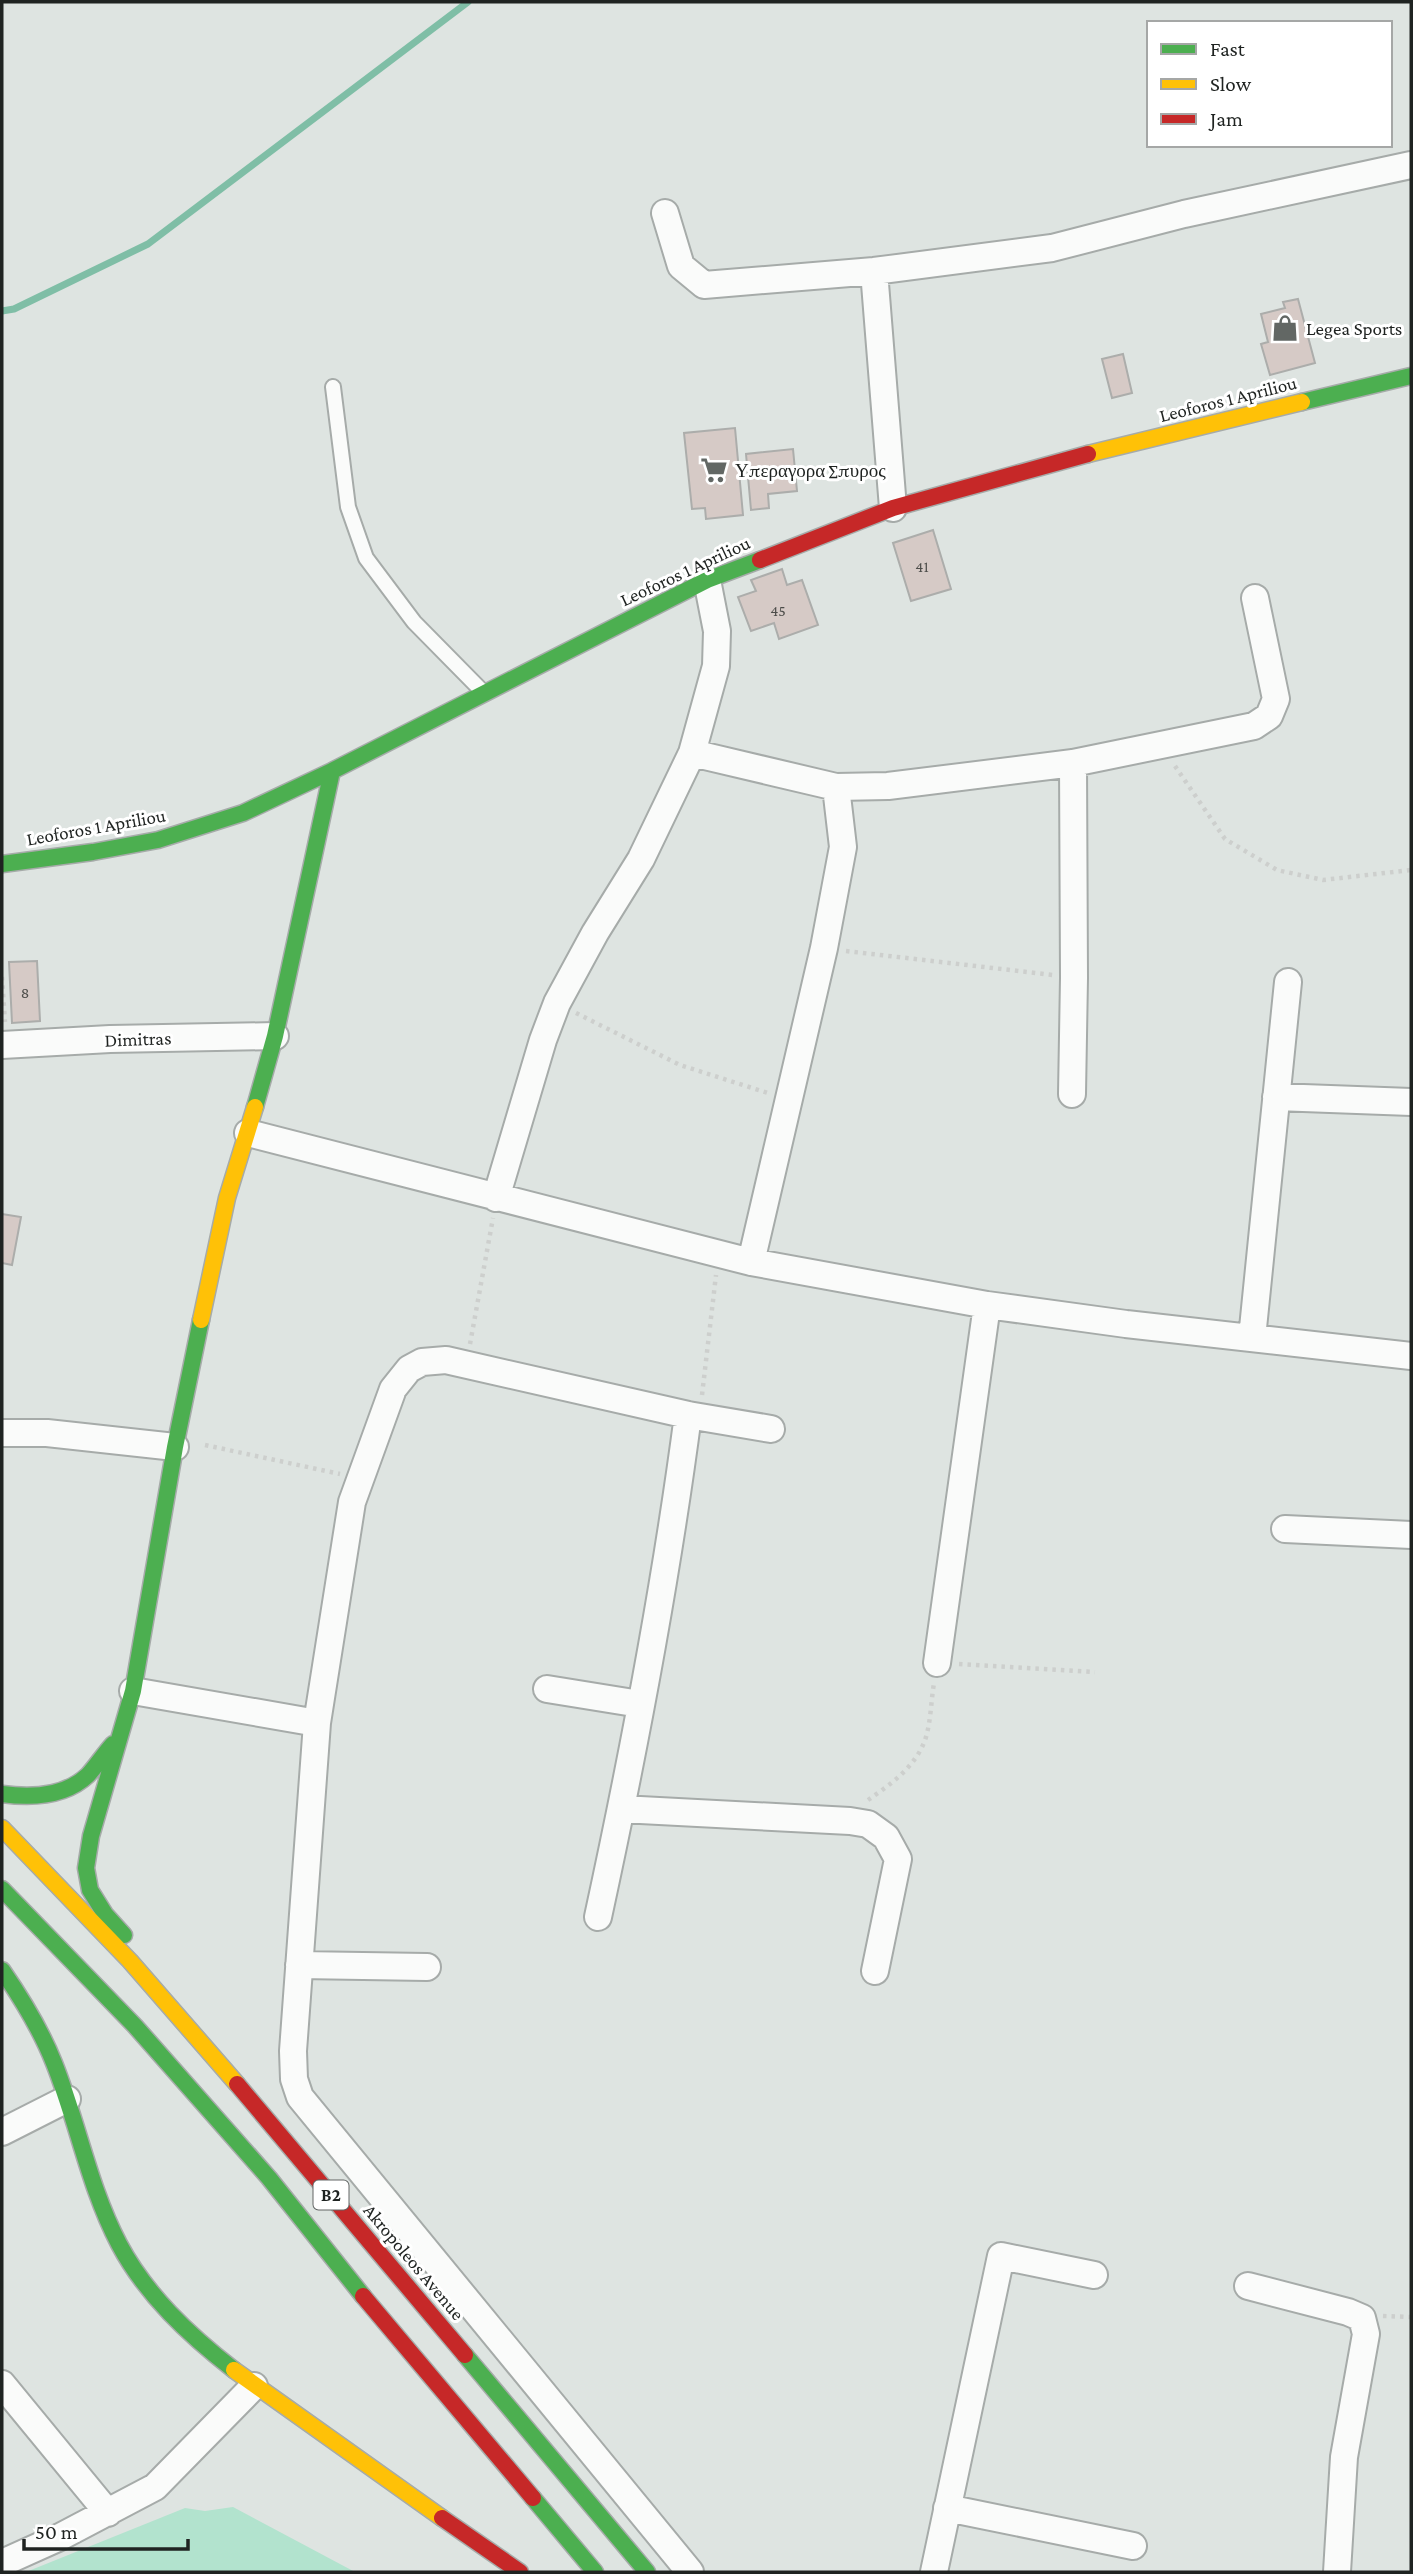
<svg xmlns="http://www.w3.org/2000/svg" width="1413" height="2574" viewBox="0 0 1413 2574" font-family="'Crimson Pro',serif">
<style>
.green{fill:#b2e3ce}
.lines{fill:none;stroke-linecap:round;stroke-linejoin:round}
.stream{stroke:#7fbea6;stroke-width:7}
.building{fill:#d6cac6;stroke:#acadab;stroke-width:2}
.lane-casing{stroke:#a6aba9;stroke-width:18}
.street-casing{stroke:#a6aba9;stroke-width:30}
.fast-casing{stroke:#a6aba9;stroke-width:19}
.slow-casing{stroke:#a6aba9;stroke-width:19}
.jam-casing{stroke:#a6aba9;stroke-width:19}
.path{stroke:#cdcfcd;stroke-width:4.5;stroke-dasharray:3.5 5;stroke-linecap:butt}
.lane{stroke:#fafbfa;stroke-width:14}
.street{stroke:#fafbfa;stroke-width:26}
.fast{stroke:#4caf50;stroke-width:16}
.slow{stroke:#ffc107;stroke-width:16}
.jam{stroke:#c62828;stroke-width:16}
.labels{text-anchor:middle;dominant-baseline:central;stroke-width:6;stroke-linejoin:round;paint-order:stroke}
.number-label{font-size:16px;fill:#4d4d4a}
.shield{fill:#fff;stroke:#626564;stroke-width:2}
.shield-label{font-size:18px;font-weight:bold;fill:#1f2321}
.poi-label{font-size:19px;fill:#1f2321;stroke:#fff;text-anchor:start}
.street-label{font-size:19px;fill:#1f2321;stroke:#fff}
</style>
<rect width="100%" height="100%" fill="#dee4e1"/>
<path class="green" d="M233,2507L355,2572H26L185,2508L205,2511Z"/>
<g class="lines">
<path class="stream" d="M2,311L14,309L148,244L468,2"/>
</g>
<path class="building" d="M1298,299L1315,363L1270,375L1261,344L1268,342L1261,314L1285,308L1283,302Z
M1123,354L1132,393L1112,398L1102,359Z
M735,428L743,515L706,519L705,508L692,509L684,433Z
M793,449L797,491L768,494L769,508L751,510L746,454Z
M933,530L951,589L911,601L893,543Z
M782,569L787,585L802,580L818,625L779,639L774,623L751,631L738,597L756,591L751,580Z
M37,961L40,1021L12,1023L9,962Z
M2,1214L21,1217L12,1265L2,1263Z"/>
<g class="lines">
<defs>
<path id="lane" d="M333,387L348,507L366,558L414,622L483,692"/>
<path id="street" d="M665,213L681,266L704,285L874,271L1052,248L1184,214L1411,165
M874,271L893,508
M692,753L836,787L888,786L1073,763L1254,726L1269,716L1276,699L1255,598
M2,1045L110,1039L275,1036
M1072,1094L1074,978L1073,763
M1276,1097L1411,1102
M248,1133L751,1262L987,1305L1126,1324L1411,1356
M496,1198L543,1040L557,1003L595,933L641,859L692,753L716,666L717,631L707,580
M751,1262L824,948L843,847L836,787
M1252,1338L1288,982
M2,1433H47L175,1447
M1285,1529L1411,1535
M937,1663L987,1305
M547,1689L640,1704
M133,1691L317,1723
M621,1809L850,1821L868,1824L886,1837L898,1859L875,1971
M598,1917C634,1751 666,1583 688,1415
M299,1965L427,1967
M2,2132L67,2099
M1248,2286L1348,2312L1362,2318L1366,2334L1344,2457L1337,2572
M2,2384L108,2513
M947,2508L1133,2546
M2,2563L60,2537L155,2487L254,2386
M690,2572L300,2097L294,2079L293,2051L317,1723L352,1502L393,1389L409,1369L422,1362L446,1360L688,1415L771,1429
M934,2572L1001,2256L1094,2275"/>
<path id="fast" d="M1302,402L1411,376
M2,864L93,852L158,840L243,813L332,771L707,580L760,560
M255,1107L275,1036L332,771
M2,1794C31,1798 65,1797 88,1775C97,1765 104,1754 113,1744
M2,1889L135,2026L269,2178L363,2296
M124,1935L105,1914L90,1890L86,1868L91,1836L133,1691L175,1447L201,1320
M2,1970C22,1999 41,2030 54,2063C78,2123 89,2187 119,2244C146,2295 189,2335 234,2370
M465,2355L647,2572
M533,2498L595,2572"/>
<path id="slow" d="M1088,454L1302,402
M201,1320L227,1198L255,1107
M2,1828L130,1961L237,2084
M234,2370L442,2518"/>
<path id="jam" d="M760,560L893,508L1088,454
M237,2084L465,2355
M363,2296L533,2498
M442,2518L520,2572"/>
</defs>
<use href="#lane" class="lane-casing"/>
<use href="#street" class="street-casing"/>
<use href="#fast" class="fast-casing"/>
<use href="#slow" class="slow-casing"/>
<use href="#jam" class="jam-casing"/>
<path class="path" d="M1175,766L1225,839L1277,870L1323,880L1411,870
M846,951L1053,975
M2,977L5,1022
M576,1013L680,1065L768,1093
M470,1344L493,1218
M702,1395L716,1275
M205,1445L340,1474
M959,1664L1095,1672
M868,1800C891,1784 917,1766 926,1737C931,1720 931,1701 934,1683
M1383,2316L1411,2317"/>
<use href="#lane" class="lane"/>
<use href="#street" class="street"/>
<use href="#fast" class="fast"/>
<use href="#slow" class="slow"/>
<use href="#jam" class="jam"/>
</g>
<defs>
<symbol id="shop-bare" viewBox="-9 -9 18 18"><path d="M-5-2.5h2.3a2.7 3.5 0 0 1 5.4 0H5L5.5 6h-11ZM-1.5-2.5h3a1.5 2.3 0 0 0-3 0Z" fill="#626764" stroke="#fff" stroke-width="2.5" paint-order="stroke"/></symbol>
<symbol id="supermarket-bare" viewBox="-9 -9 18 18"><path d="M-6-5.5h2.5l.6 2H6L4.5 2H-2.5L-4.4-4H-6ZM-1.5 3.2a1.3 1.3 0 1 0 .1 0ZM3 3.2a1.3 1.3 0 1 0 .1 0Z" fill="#626764" stroke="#fff" stroke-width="2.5" paint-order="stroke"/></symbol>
</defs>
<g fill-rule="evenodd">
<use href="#shop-bare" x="1266" y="309" width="38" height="38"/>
<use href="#supermarket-bare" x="695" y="451" width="38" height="38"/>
</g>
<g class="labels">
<g class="number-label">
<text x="922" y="566">41</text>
<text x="778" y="610">45</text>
<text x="25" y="992">8</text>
</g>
<rect class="shield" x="313.5" y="2180.5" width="35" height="29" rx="5"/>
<g class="shield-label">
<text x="331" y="2195">B2</text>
</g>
<g class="poi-label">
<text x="1306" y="328">Legea Sports</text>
<text x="735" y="470">Υπεραγορα Σπυρος</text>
</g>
<g class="street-label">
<text transform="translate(1228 399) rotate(-14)">Leoforos 1 Apriliou</text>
<text transform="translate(685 571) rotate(-25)">Leoforos 1 Apriliou</text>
<text transform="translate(96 827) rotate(-10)">Leoforos 1 Apriliou</text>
<text transform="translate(138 1039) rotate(-2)">Dimitras</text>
<text transform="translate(414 2262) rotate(50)">Akropoleos Avenue</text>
</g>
</g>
<rect width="1413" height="2574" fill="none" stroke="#1f2321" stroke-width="7"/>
<rect x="1147" y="21" width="245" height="126" fill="#ffffff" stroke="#a5a7a6" stroke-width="2"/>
<rect x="1161" y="44" width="35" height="10" fill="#4caf50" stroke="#a5a7a6" stroke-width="2"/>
<text x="1210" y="56" font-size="21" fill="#1f2321">Fast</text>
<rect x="1161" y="79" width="35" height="10" fill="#ffc107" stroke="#a5a7a6" stroke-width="2"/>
<text x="1210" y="91" font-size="21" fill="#1f2321">Slow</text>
<rect x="1161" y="114" width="35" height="10" fill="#c62828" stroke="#a5a7a6" stroke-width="2"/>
<text x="1210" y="126" font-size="21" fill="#1f2321">Jam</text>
<path d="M24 2539v10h164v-10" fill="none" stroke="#1f2321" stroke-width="3.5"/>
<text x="35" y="2539" font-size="21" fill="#1f2321" stroke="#ffffff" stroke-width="5" paint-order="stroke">50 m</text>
</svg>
